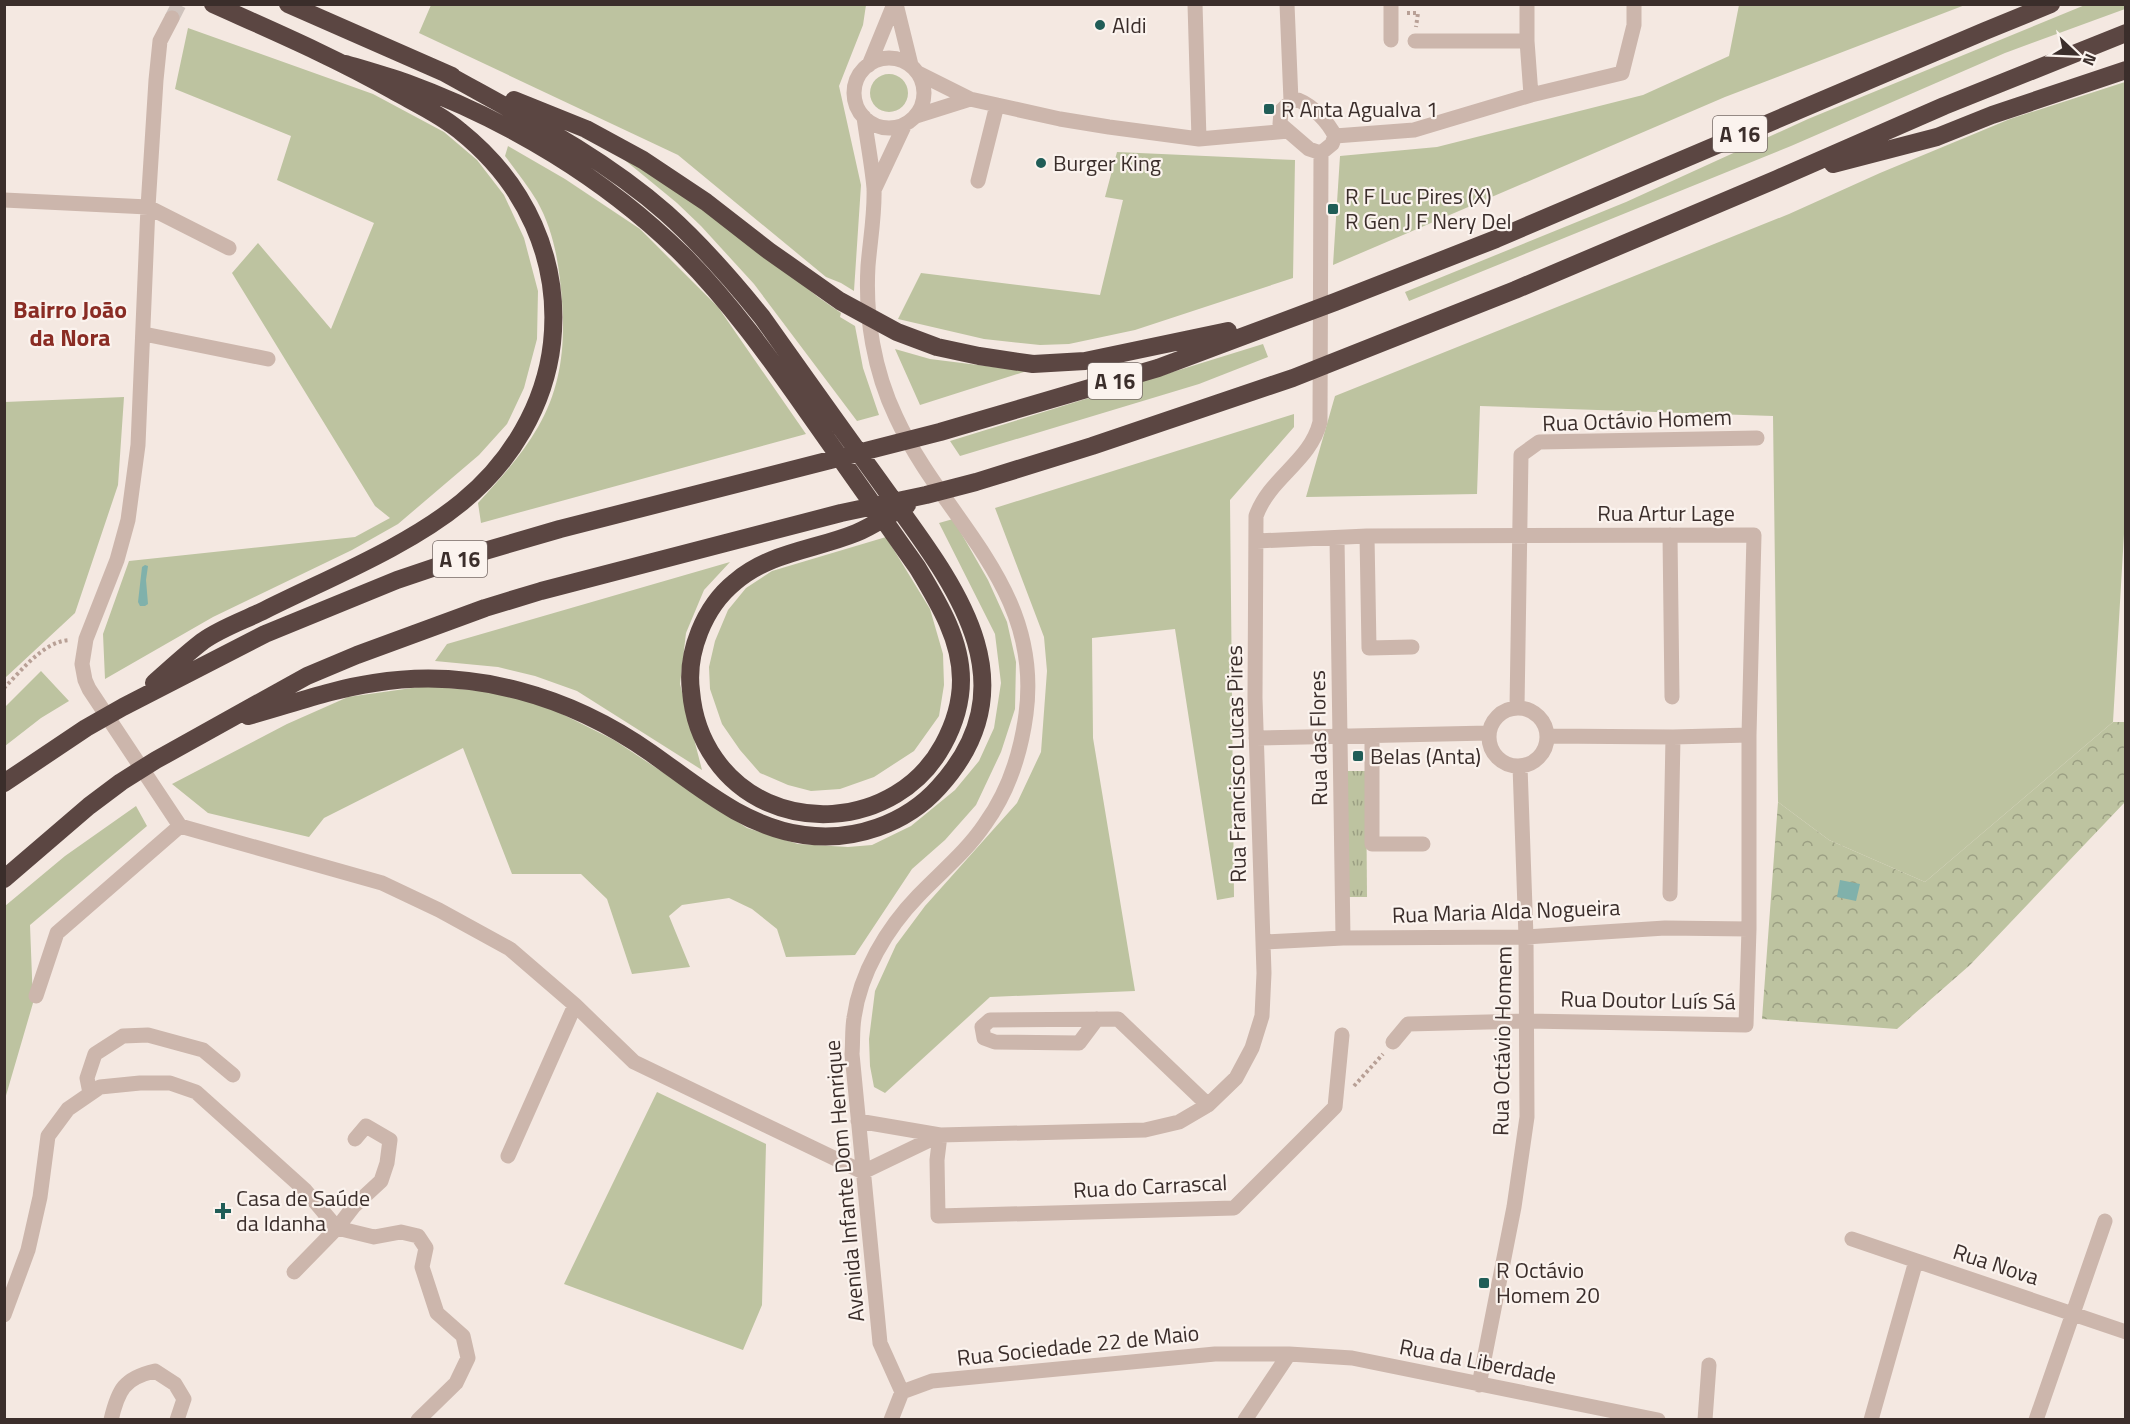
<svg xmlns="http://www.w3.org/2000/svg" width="2130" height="1424" viewBox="0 0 2130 1424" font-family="'Titillium Web',sans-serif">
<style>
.grass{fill:#bdc3a0}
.forest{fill:url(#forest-crowns)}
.park{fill:url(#park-tufts)}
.water{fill:#80b1ab}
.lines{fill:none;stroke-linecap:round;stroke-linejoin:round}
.minor-tunnel{stroke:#cfc3bd;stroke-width:15;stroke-dasharray:15 8;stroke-linecap:butt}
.path{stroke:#b8a096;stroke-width:4;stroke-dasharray:3 3;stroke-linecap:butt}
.minor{stroke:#ccb6ac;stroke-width:15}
.highway{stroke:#5b4642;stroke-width:18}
.poi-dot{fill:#205d57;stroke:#fbf3ee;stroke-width:2}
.labels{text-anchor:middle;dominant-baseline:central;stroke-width:4.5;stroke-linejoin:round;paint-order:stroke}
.shield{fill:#fbf3ee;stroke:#756966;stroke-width:1.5}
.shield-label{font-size:21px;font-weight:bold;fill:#3b2e2b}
.poi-label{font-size:22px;fill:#3b2e2b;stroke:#fbf3ee;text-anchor:start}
.street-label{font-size:22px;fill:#3b2e2b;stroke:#fbf3ee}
.neighbourhood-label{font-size:24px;font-weight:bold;fill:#8a2c24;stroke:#fbf3ee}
</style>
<defs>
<pattern id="forest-crowns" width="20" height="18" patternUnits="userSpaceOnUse" patternTransform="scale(1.5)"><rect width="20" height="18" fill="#bdc3a0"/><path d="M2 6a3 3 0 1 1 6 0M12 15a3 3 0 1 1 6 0" fill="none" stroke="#9b9f83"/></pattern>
<pattern id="park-tufts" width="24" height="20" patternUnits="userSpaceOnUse" patternTransform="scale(1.5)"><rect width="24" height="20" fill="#bdc3a0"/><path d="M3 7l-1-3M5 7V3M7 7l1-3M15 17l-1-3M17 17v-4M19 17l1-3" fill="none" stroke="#9b9f83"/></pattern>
</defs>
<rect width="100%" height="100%" fill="#f4e8e1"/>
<path class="grass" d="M431,5H866L863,25L839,86L861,185L854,291L841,283L826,277L678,155L419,33Z
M1739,5H1965L1725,97L1333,265L1340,156L1437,147L1643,95L1729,56Z
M2085,5H2125V9L2005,53L1791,146L1409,301L1405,292L1626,202L1808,119Z
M188,28L373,94L444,132L477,160L504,195L524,238L538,291L537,339L524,388L507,424L479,455L398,524L352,550L213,617L105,679L103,634L129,561L355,537L390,518L375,506L232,273L258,243L331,329L374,223L277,180L291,136L175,89Z
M870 93a19 19 0 1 1 38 0a19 19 0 1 1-38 0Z
M2125,82L2126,533L2124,534L2113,722L1925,882L1829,840L1778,802L1773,416L1480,406L1477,494L1306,497L1335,396L1789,214L1880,173L2010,119Z
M508,146L565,179L640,229L718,307L806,434L481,523L478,503C500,479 522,455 538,427C565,381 566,332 560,280C557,253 551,226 537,201C528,186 516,171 505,156Z
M1117,152L1295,160L1293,278L1135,330L1069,344L1040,345L984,339L898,319L921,273L1100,295L1123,200L1105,197Z
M623,155L728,225L818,297L841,313L840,317L855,326L863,368L879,415L857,421L754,284L701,226L677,203L621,157Z
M1263,344L1268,357L1199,384L960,456L950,441Z
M895,349L930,359L1027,371L920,405Z
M124,397L118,485L75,613L5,678V402Z
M1294,414V427L1230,500L1234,897L1217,900L1175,629L1092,638L1093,738L1135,991L990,997L885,1093L874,1087L870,1066L869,1039L875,991L896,945L925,906L1017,803L1041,752L1047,671L1044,637L995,508Z
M953,519L988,580L1007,622L1016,662L1015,709L1001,752L976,805L945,840L912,869L855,955L786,957L777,929L752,909L729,898L682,905L669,916L690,967L632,974L607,899L581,874H512L463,748L324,818L309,837L208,813L172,784L287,724L348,697L426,686L504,693L556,711L614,740L747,828L798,844L848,847L872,845L911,826L955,790L979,761L994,728L1001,683L995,634L939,523Z
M886,537L930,609L943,654L944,685L939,716L914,751L874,777L840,789L811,791L788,785L760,773L740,750L722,724L710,689L709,667L715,641L728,610L746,588L772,571Z
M730,562L704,590L686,633L680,684L702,770L577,691L535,676L498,667L435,661L447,644Z
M41,671L69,701L41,718L5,746V707Z
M136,806L147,826L30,925L33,1003L5,1099V906L65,856Z
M657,1092L766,1144L762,1305L743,1350L564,1284Z"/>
<path class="forest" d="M2113,722H2125V802L1970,965L1897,1029L1762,1019L1778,802L1829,840L1925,882Z"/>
<path class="park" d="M1347,771H1366L1367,897H1347Z"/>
<path class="water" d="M145,565L148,566L146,580L148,604L145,606H140L138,602L142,567Z
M1840,880L1860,884L1856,901L1837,897Z"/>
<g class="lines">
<path class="minor-tunnel" d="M172,18L179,4"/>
<path class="path" d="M1407,13H1418L1416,27
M4,688C22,670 44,641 70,640
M1354,1086L1383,1054"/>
<path class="minor" d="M896,4L911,65
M1195,4L1199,139
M1287,4L1291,101
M172,18L160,41L156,80L148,207L138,445L128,520L117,560L86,639L82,664L85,680L89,689L180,826
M1391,40V4
M1415,41H1527V4
M1527,41L1531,95
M854 93a35 35 0 1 1 70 0a35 35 0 1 1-70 0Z
M869,65L894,4
M918,73L970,99L1060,119L1109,127L1199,139L1288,131
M1298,100C1313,106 1328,122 1335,136L1332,144L1321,153L1309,149L1280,124L1281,111L1291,101Z
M916,116L970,99
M864,117C867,140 872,165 874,188C875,214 870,241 868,266C865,317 874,371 896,417C943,520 1043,586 1026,714C1021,752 1008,792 985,824C966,852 941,872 918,896C887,928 860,973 854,1018C852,1030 853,1042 852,1054L880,1343L902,1392
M1335,136L1414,130L1531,95L1622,73L1634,25V4
M1321,153L1320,422C1310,462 1270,477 1256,516L1255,698L1264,973L1262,1016L1252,1048L1236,1078L1208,1105L1179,1122L1145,1130L940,1135L937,1160L938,1216L1234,1208L1335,1107L1342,1035
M978,181L997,105
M874,190L905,124
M4,200L148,207L229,248
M144,334L268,359
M1670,535L1672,697
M1367,536L1369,648L1412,647
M1337,538L1343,938
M1257,541L1367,536L1754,535L1749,735V929L1746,1025L1527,1021L1408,1024L1393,1042
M1517,708L1521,455L1539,442L1757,438
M1489 737a29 29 0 1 1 58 0a29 29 0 1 1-58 0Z
M1372,736V844H1423
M1547,736L1673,737L1749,735
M1256,738L1489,733
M1670,894L1673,737
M1263,942L1343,938L1526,937L1665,928L1749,929
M36,996L57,933L180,826L382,883L439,910L510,949L575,1005L634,1062L863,1172L940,1135L858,1121
M1097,1019L1079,1043L995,1042L984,1038L982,1027L990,1020L1118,1019L1208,1105
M90,1093L87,1078L95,1054L123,1036L148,1035L203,1050L233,1075
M508,1156L575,1005
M1852,1239L2126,1332
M294,1272L337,1228L354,1206L381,1181L387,1163L390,1140L366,1126L355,1139
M4,1315L28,1250L40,1197L48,1136L68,1109L100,1087L140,1083H170L196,1092L305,1190L337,1228L374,1237L401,1232L418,1236L426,1248L422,1267L437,1313L463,1336L468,1358L456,1383L418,1420
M1479,1385L1514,1207L1527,1117L1526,937L1520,766
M111,1420C118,1390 124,1378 155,1371L175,1384L184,1399L177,1420
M891,1420L902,1392L932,1381L1215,1354H1289L1352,1358L1658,1420
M1245,1420L1289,1354
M1705,1420L1709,1365
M1871,1420L1916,1261
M2036,1420L2105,1221"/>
<path class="highway" d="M288,4L452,76
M346,64C366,70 387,76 407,83C508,120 606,179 683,255C730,302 769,357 807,411C844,463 880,515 917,567C938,602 961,639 961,680C961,703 954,725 943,745C897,830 771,839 715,759C701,739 693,715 691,691C686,653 704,607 735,582C770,552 814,550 856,533C873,526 890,514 907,505
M514,100L586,129L643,160L706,202L769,251L840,301L897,332L937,347L979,356L1033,364L1085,361L1228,331
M1833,164L1937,137L1992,115L2126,70
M154,683C170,669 186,654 203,641C221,628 245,620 265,610C329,578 407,547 462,502C511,462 545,405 552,343C561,259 525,183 460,131C440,114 415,103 392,90C334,57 273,31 213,4
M248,716C289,705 332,689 374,683C472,667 570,696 651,753C698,786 744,827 804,835C853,842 906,824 939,787C1038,678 946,575 880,482C840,427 801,372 762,317C733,281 702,245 666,213C600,155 520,115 443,72
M4,783L86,728L123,707L265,634L397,580L471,555L560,529L940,432L1158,368L1335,302L1496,239L1985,31L2051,4
M4,879L89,806L121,782L156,760L307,676L357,655L485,608L541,591L841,513L926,495L976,482L1092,446L1293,378L1515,290L1777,179L1944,106L2126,33"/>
</g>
<g class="poi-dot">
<circle cx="1100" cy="25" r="6"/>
<rect x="1263" y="103" width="12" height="12" rx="3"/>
<circle cx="1041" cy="163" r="6"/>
<rect x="1327" y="203" width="12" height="12" rx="3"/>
<rect x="1352" y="750" width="12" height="12" rx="3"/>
<path d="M220 1202h6v6h6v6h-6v6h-6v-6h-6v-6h6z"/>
<rect x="1478" y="1277" width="12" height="12" rx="3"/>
</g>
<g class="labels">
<g class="shield">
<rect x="1713" y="116" width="54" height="36" rx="4.5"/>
<rect x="1088" y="363" width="54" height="36" rx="4.5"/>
<rect x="433" y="541" width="54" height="36" rx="4.5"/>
</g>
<g class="shield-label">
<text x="1740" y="134">A 16</text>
<text x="1115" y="381">A 16</text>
<text x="460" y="559">A 16</text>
</g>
<g class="poi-label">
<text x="1112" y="25">Aldi</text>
<text x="1281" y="109">R Anta Agualva 1</text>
<text x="1053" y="163">Burger King</text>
<text x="1345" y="196">R F Luc Pires (X)<tspan x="1345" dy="25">R Gen J F Nery Del</tspan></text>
<text x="1370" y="756">Belas (Anta)</text>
<text x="236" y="1198">Casa de Saúde<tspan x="236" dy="25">da Idanha</tspan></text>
<text x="1496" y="1270">R Octávio<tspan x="1496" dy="25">Homem 20</tspan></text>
</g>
<g class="street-label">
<text transform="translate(1637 420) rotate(-2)">Rua Octávio Homem</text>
<text x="1666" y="513">Rua Artur Lage</text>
<text transform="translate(1318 738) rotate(-91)">Rua das Flores</text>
<text transform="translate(1236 764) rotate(-91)">Rua Francisco Lucas Pires</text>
<text transform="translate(1506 911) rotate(-2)">Rua Maria Alda Nogueira</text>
<text transform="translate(1648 1000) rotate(1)">Rua Doutor Luís Sá</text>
<text transform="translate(1502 1041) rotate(-89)">Rua Octávio Homem</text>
<text transform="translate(844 1181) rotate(-95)">Avenida Infante Dom Henrique</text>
<text transform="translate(1150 1186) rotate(-3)">Rua do Carrascal</text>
<text transform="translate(1996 1264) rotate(18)">Rua Nova</text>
<text transform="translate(1078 1345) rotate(-6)">Rua Sociedade 22 de Maio</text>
<text transform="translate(1478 1361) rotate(11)">Rua da Liberdade</text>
</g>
<g class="neighbourhood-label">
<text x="70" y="309">Bairro João<tspan x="70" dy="28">da Nora</tspan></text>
</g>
</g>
<rect width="2130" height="1424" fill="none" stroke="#3b2e2b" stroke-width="12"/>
<g transform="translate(2076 54) rotate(113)" stroke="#fbf3ee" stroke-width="4.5" paint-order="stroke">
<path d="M0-4.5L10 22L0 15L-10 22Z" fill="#3b2e2b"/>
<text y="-9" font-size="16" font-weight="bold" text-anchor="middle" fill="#3b2e2b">N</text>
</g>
</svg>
